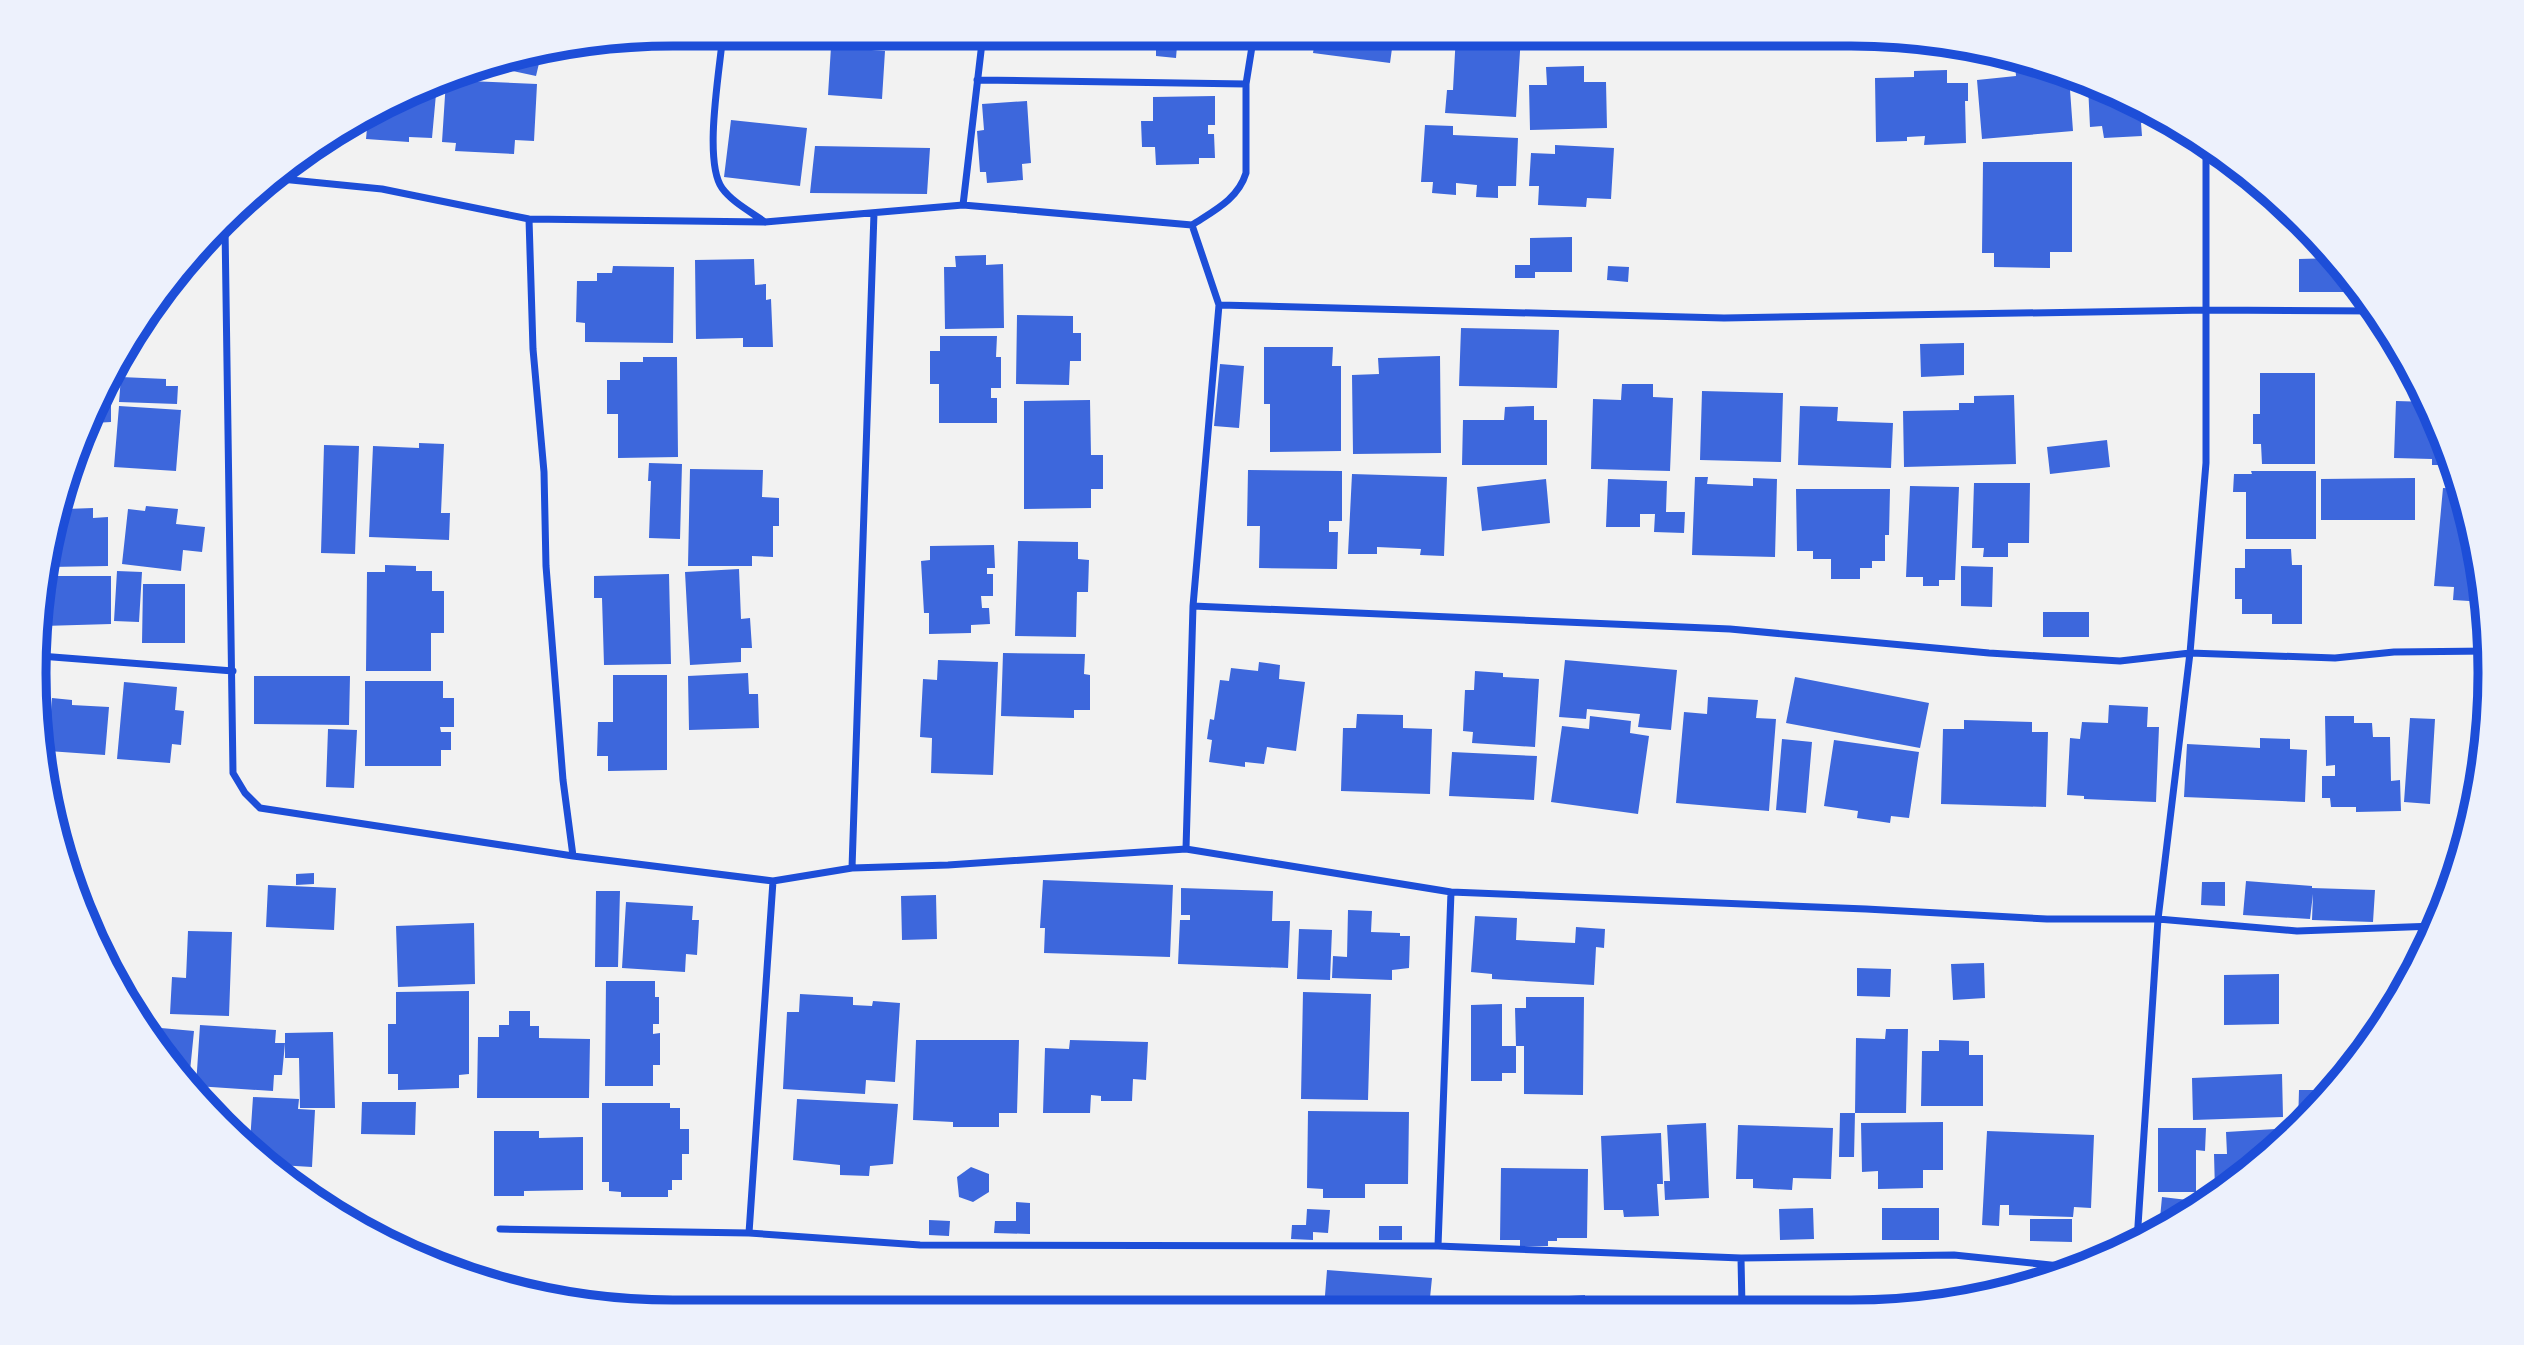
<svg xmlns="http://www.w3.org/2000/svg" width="2524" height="1345" viewBox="0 0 2524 1345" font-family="'Fira Sans Condensed',sans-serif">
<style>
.building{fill:#3d67dc}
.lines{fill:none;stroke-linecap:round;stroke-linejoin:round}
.minor{stroke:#1d4ed8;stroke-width:7}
.rim{fill:none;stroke:#1d4ed8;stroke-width:9}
</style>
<rect width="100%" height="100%" fill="#f2f2f2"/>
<path class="building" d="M833,33L915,34L914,42L833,36Z
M1046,34H1072V47L1046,46Z
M1121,34H1200L1199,48L1177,46L1176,58L1156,56V50L1136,48L1137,38L1121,37Z
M1316,34H1394L1390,63L1313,53Z
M1456,34L1521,35L1516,117L1445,113L1447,90H1453Z
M1727,34H1756L1757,49L1727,50Z
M1892,35L1935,41L1934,43L1893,44Z
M831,47L885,51L882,99L828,95Z
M541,55L536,76L484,65V64Z
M2033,62L2050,69V72H2057L2069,76L2073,131L1982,139L1977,80L2016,76L2015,63Z
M1584,66V82H1606L1607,128L1530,130L1529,85H1547L1546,67Z
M1947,70V83H1968V101H1965L1966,143L1924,145L1925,136L1907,137V141L1876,142L1875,78L1914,77V71Z
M446,80L537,84L534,141L515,140L514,154L455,151L456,143L442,142Z
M437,83L432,138L409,137V142L366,139L367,128L356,127Z
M2088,85L2160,114L2161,121L2141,123L2142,136L2104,138L2102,126L2090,127Z
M1215,96V125H1208V134H1214L1215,158H1199V164L1156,165L1155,147H1142L1141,121H1153V97Z
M1027,101L1031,163L1022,164L1023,180L987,183L986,172H980L977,131L984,130L982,104Z
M731,120L807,128L800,186L724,177Z
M1425,125L1453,126V135L1518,138L1516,186H1498V198L1476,197L1477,185L1456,183V195L1432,193L1433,182H1421Z
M1555,145L1614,148L1611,199L1587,198L1586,207L1538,205L1539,186H1529L1531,153L1555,154Z
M815,146L930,148L927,194L810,193Z
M1983,162H2072V252H2050V268L1994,267V253H1982Z
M1572,237V272H1535V278H1515V265H1530V238Z
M986,255V265L1003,264L1004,328L945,329L944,267H956L955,256Z
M2335,258L2364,292H2299V259Z
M754,259L755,285L766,284V300L771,299L773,347H743V338L696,339L695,260Z
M613,266L674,267L673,343L585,342V323L576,322L577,281H597V273H612Z
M1608,266L1629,267L1628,282L1607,280Z
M1017,315L1073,316V333H1081V361H1070L1069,385L1016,384Z
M1461,328L1559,330L1557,388L1459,386Z
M940,336H997L996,357H1001V388H991V398H997V423H939V384H930V351H940Z
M1964,343V375L1921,377L1920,344Z
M1264,347H1333L1332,366H1341V451L1270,452V404H1264Z
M1440,356L1441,453L1353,454L1352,375L1379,374L1378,358Z
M643,357H677L678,457L618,458V414H607V380H620V362H643Z
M1220,364L1244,366L1239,428L1214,426Z
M2260,373H2315V464H2262L2261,444H2253V414H2260Z
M121,377L166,379V386H178L177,404L119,402Z
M1622,384H1653V397L1673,398L1670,471L1591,469L1593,399L1621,400Z
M1702,391L1783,393L1781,462L1700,460Z
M111,395V422L93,423L106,396Z
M2014,395L2016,464L1904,467L1903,411L1959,410V403H1974V396Z
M1090,400L1091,455H1103V489H1091V508L1024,509V401Z
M2396,401L2429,402L2453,465H2432V459L2394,458Z
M119,406L181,410L176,471L114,467Z
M1534,406V420H1547V465H1462L1463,420H1504L1505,407Z
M1800,406L1838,407L1837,421L1893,423L1891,468L1798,465Z
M2107,440L2110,467L2050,474L2047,447Z
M419,443L444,444L441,513H450L449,540L369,537L373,446L419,448Z
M324,445L359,446L355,554L321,553Z
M649,463L682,464L680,539L649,538L651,481H648Z
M690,469L763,470L762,497L779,498V526H773V557L752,556V566H688Z
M1248,470L1342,471V521H1329V532H1338L1337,569L1259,568L1260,526H1247Z
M2251,471H2316V539H2246V492H2233L2234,474H2252Z
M1352,474L1447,477L1444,556L1420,555L1421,549L1377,547V554H1348Z
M1695,477H1708L1707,484L1753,486V478L1777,479L1775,557L1692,555Z
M2415,478V520H2321V479Z
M1546,479L1550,523L1482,531L1477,487Z
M1608,479L1667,481L1666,512H1685L1684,533L1654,532L1655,514H1640V527H1606Z
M1974,483H2030L2029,543H2008V557H1983L1984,548H1972Z
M1910,486L1959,487L1955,580H1939V586H1923V577H1906Z
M2443,488L2462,489L2469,507L2485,602L2453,600L2454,587L2434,586Z
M1796,489H1890L1889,535H1885V561H1872V568H1860V579H1831V559H1813V551H1797Z
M146,506L178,509L176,524L205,527L202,552L183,550L181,571L122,564L128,509L145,511Z
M93,508V518L108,517V566L49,567L54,518L66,517V509Z
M1018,541L1078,542V559L1089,560L1088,592H1077L1076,637L1015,636Z
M994,545L995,568H987V574H993V596H981L982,608H989L990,624L971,625V633L929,634V613H924L921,561L930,560V546Z
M2245,549H2291L2292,565H2302V624H2272V614H2242V599H2235V568H2245Z
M385,565L416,566V571H432V591H444V633H431V671H366L367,572H385Z
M1961,566L1993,567L1992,607L1961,606Z
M739,569L741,619L750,618L752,648H741V662L690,665L685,572Z
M117,571L142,572L139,622L114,621Z
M669,574L671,664L604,665L602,598H594V576Z
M48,576H111V624L43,626Z
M143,584H185V643H142Z
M2043,612H2089V637H2043Z
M1003,653L1085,654L1084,674L1090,675V710H1074V718L1001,716Z
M938,660L998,662L993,775L931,773L932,738L920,737L923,679L937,680Z
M1565,660L1677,670L1671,730L1638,727L1640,714L1587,709L1586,719L1559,717Z
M1259,662L1280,665L1279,679L1305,682L1296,751L1267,747L1264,764L1245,762V767L1209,762L1212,740L1207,739L1210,719L1214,720L1220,680L1229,681L1231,668L1258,671Z
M1475,671L1503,673V677L1539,679L1535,747L1472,743L1473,732L1463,731L1465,690H1474Z
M748,673L749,694H758L759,728L689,730L688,676Z
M613,675H667V770L608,771V756H597L598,722H613Z
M254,676H350L349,725L254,724Z
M1795,677L1929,703L1920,748L1786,723Z
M365,681H443V698H454V727H440L441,732H451V750H441V766H365Z
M124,682L177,687L175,710L184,711L181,745L172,744L170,763L117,759Z
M1708,697L1758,700L1756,718L1776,719L1769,811L1676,803L1684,712L1707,714Z
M36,698H47L45,756L35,715Z
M52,698L72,700V705L109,707L105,755L48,751Z
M2109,705L2148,707L2147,727H2159L2156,802L2084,799V796L2067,795L2070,738L2080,739L2082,722L2108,723Z
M1357,714L1403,715V728L1432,729L1430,794L1341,791L1343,728H1356Z
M1590,716L1631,721L1630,733L1649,736L1638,814L1551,802L1562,726L1589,729Z
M2325,716H2354V723H2372L2373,737H2390L2391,781L2400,780L2401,811L2356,812V807H2331L2330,798H2322V776H2335V765L2326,766Z
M2410,718L2435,719L2430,804L2404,802Z
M1964,720L2032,722V732H2048L2046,807L1941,804L1943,729H1964Z
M328,729L357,730L354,788L326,787Z
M2260,738L2290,739V749L2307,750L2305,802L2184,797L2187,744L2260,748Z
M1782,739L1812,742L1806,813L1776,810Z
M1834,740L1919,752L1909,818L1891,816L1890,823L1857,818L1858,811L1824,806Z
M1452,752L1537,756L1534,800L1449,796Z
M314,873V884L296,885V874Z
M1043,880L1173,885L1170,957L1044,953L1045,928H1040Z
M2246,881L2312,886V888L2375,890L2373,922L2312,920L2313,894L2310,919L2243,915Z
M2202,882H2225V906L2201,905Z
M268,885L336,888L334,930L266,927Z
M1181,888L1273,891L1272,921H1290L1288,968L1178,964L1180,920H1190V915H1181Z
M596,891H620L618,967H595Z
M936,895L937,939L902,940L901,896Z
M626,902L693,906L692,920H699L697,955L686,954L685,972L622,968Z
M1348,910L1372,911L1371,932L1400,933V936H1410L1409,968L1392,970V980L1332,978L1333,956L1347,957Z
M1475,916L1517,918L1516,940L1575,943L1576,927L1605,929L1604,948L1596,947L1594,985L1492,979V974L1471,972Z
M474,923L475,984L398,987L396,926Z
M1299,929L1332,930L1330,980L1297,979Z
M188,931L232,932L229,1016L170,1014L172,977L186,978Z
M1984,963L1985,998L1953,1000L1951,964Z
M1857,968L1891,969L1890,997L1857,996Z
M2279,974V1024L2224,1025V975Z
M606,981H655V997H659V1024H653V1034L660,1033V1065H653V1086H605Z
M469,991V1074L459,1075V1088L398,1090V1074H388V1024H396V992Z
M1303,992L1371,994L1368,1100L1301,1099Z
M800,994L853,997V1005L872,1006L873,1001L900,1003L895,1082L866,1080L865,1094L783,1089L787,1012H799Z
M1526,997H1584L1583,1095L1524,1094V1046H1516L1515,1008H1526Z
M1502,1004V1046H1516V1073H1502V1081H1471V1005Z
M509,1011H530V1026H539V1038L590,1039L589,1098H477L478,1037H499V1025H509Z
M200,1025L276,1030L275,1043H285L282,1075H274L273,1091L196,1086Z
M161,1028L194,1031L189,1081H184L160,1042Z
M1886,1029H1908L1906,1113H1855L1856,1038L1885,1039Z
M333,1032L335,1108H300L299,1058H285V1033Z
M916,1040H1019L1017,1113H999V1127H953V1122L913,1120Z
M1070,1040L1148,1042L1146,1080L1133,1079L1132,1101H1101V1096L1091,1095L1090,1113H1043L1045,1048L1069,1049Z
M1939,1040L1969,1041V1055H1983V1106H1921L1922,1051H1939Z
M2282,1074L2283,1117L2193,1120L2192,1078Z
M2299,1090H2335L2298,1124Z
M253,1097L299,1099L298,1109L315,1110L312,1167L279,1165L250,1142Z
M797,1099L898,1104L893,1164L870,1166L869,1176L840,1175V1165L793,1160Z
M362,1102H416L415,1135L361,1134Z
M602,1103H670V1108H680V1129H689V1154H682V1180H672V1190H668V1197H621V1192L609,1191V1182H602Z
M1308,1111L1409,1112L1408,1184H1365V1198H1323V1189L1307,1188Z
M1840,1113H1855L1854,1157H1839Z
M1943,1122V1170H1923V1188L1878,1189V1171L1862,1172L1861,1123Z
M1706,1123L1709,1198L1665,1200L1664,1181H1670L1667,1125Z
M1738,1125L1833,1128L1831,1179L1793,1178L1792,1190L1753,1188V1179H1736Z
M2158,1128H2206L2205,1151L2196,1150V1192H2158Z
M2293,1128L2207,1204L2206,1192L2215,1191L2214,1154H2227L2226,1132Z
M494,1131H539V1138L583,1137V1190L524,1191V1196H494Z
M1987,1131L2094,1135L2091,1208L2074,1207L2073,1217L2009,1215V1205H2000L1999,1226L1982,1225Z
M1661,1133L1663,1184H1657L1659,1216L1624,1217L1623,1210H1604L1601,1136Z
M971,1167L989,1174V1192L973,1202L959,1197L957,1177Z
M1501,1168L1588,1169L1587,1238H1557V1241H1548V1246H1520V1240H1500Z
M2162,1197L2205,1202L2204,1205L2159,1229Z
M1016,1202L1030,1203V1234L994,1233L995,1221H1016Z
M1813,1208L1814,1239L1780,1240L1779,1209Z
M1882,1208H1939V1240H1882Z
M1307,1209L1330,1210L1328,1233L1313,1232V1240L1291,1239L1292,1225H1306Z
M2030,1219H2072V1242L2030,1241Z
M929,1220L950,1221L949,1236L929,1235Z
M1379,1226H1402V1240H1379Z
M1327,1270L1432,1278L1429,1308H1324Z
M1585,1295V1307L1553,1308V1297Z"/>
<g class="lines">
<path class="minor" d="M723,33C720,69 703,161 722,188C732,202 751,212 765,222
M977,80L1246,84
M271,178L382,189L529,219L765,222L963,205L1192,225
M963,205L983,34
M529,219L533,349L544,472L546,566L563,780L573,856
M225,227L233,773L245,793L260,808L573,856L773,881L852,868L948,865L1186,849L1451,892L1866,909L2047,919H2158L2297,931L2435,926
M1219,305L1724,318L2207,310L2376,311
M1193,606L1730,629L1989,653L2120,661L2190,653L2335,658L2394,652L2489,651
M40,656L233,671
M1186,849L1193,606L1219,305L1192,225C1215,210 1238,199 1246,173V84L1254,34
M852,868L874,213
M500,1229L749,1233L920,1245L1438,1246L1741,1258L1954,1255L2079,1268
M749,1233L773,881
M2137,1241L2158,919L2190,653L2206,463V144
M1438,1246L1451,892
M1741,1258L1742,1307"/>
</g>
<path d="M0 0H2524V1345H0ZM673 46H1851A627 627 0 0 1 2478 673V673A627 627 0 0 1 1851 1300H673A627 627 0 0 1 46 673V673A627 627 0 0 1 673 46Z" fill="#edf1fc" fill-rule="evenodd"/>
<path class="rim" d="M673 46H1851A627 627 0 0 1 2478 673V673A627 627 0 0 1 1851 1300H673A627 627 0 0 1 46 673V673A627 627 0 0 1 673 46Z"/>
</svg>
